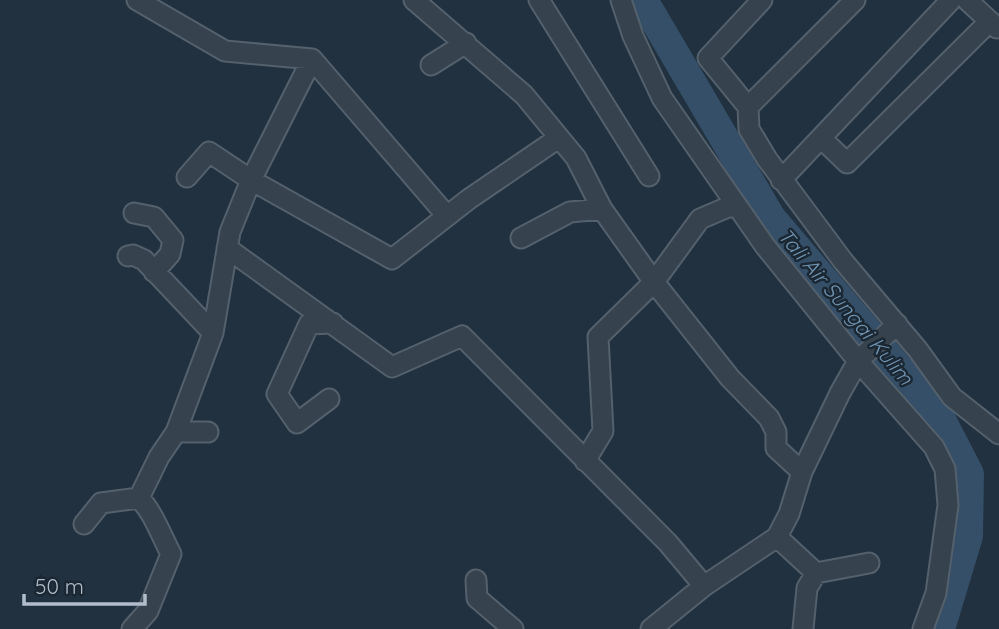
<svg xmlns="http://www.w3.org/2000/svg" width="999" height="629" viewBox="0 0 999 629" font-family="Quicksand,sans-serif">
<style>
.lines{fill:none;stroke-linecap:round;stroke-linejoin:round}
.river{stroke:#344f67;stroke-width:30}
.minor-casing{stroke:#54606c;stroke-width:23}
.minor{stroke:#36434e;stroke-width:19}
.labels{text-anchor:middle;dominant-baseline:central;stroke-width:5;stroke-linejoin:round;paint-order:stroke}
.water-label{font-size:21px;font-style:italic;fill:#6f92af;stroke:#1b2833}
</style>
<rect width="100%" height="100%" fill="#21313f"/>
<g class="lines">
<path class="river" d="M643,0L771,218L939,416L969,474L968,536L940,629"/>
<defs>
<path id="minor" d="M137,0L225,51L312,59L447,216
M414,0L524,95L576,158L602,209L654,282L730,378L769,418L776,432V448L802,472
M539,0L649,176
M621,0L633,36L662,98L765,246L858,361L934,447L945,469L948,505L936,593L923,629
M762,0L708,58L748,107L749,129L767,159L843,261L918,350L952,397L999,434
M967,0L997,28
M431,65L466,43
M748,107L855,0
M821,138L847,163L990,21
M187,177L209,152L251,180L392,259L469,199L557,139
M781,180L951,0
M134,213L154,217L173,240L170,254L154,272
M521,238L570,212L602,209
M227,248L392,367L462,336L668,543L704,586
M128,256L133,255L144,260L213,333
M329,399L297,423L277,394L309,324L333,323
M176,432H208
M585,461L603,431L598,337L654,282L700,219L728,207H738
M84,524L101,503L139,498L159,457L176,432L213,333L230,232L251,180L312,59
M777,537L816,573L869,563
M476,580L477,598L513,629
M132,629L148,611L171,554C161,535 153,512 139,498
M651,629L704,586L777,537L789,514L802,472L840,393L858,361L897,324
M803,629L807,588L816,573"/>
</defs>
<use href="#minor" class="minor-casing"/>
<use href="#minor" class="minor"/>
</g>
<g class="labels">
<g class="water-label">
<text transform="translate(846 306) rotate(50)">Tali Air Sungai Kulim</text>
</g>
</g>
<path d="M24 594v10h121v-10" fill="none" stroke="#b1bdca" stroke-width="3.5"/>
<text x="35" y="594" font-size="21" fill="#b1bdca" stroke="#1b2833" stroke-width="5" paint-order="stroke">50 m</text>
</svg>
